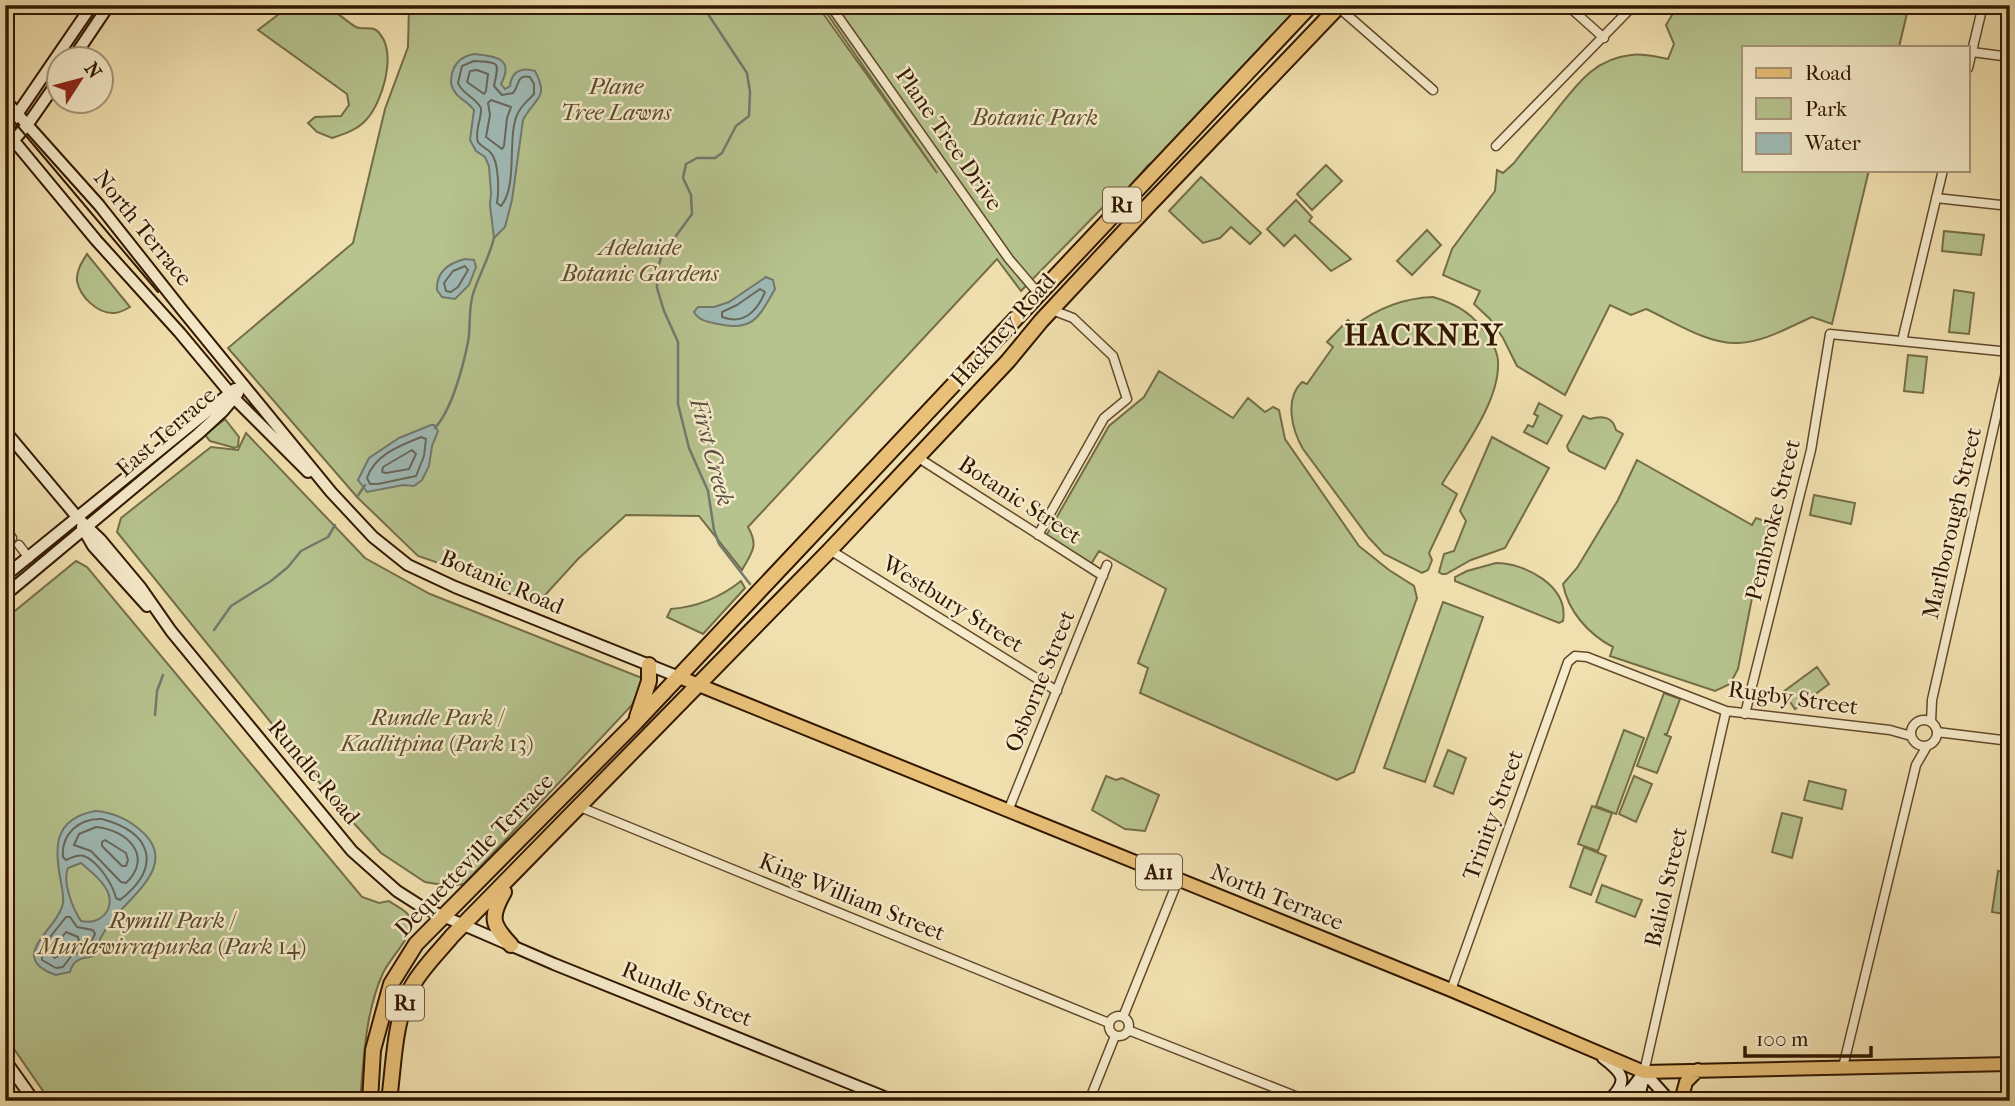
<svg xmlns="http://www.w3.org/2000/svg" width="2015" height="1106" viewBox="0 0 2015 1106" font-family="'IM FELL French Canon',serif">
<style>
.green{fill:#b6c38e;stroke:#746d47;stroke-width:2}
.water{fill:#9fbab6;stroke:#73796d;stroke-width:2;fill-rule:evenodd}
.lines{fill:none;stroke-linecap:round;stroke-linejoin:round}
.shore{stroke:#68685b;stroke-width:2}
.stream{stroke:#73796d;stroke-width:2.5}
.street-casing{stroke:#62492c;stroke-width:11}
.secondary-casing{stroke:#321700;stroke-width:14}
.primary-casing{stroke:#321700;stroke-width:16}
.highway-casing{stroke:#321700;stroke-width:18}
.street{stroke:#f6ebcb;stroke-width:8}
.secondary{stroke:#f6ebcb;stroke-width:10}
.primary{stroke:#e8c078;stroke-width:12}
.highway{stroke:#e8c078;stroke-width:14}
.tram{stroke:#321700;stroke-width:2}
.labels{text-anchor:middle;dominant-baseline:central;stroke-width:5;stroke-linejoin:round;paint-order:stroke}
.shield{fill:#f6ebcb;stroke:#6d573d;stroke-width:2}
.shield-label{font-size:21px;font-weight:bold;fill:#321700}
.park-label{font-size:23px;font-style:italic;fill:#5a4b2b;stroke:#f6ebcb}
.street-label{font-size:23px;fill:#321700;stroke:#f6ebcb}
.water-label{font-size:24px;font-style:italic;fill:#585040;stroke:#f6ebcb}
.district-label{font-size:30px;font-weight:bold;letter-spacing:2px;fill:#321700;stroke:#f6ebcb}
</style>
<rect width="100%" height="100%" fill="#f1e0af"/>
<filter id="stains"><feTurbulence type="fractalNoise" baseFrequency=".00286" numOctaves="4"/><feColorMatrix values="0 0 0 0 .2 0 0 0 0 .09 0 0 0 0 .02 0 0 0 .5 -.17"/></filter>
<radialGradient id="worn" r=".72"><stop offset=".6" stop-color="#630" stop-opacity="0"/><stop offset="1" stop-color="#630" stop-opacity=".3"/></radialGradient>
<path class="green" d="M291,5C300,5 315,3 324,6C335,9 345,21 356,27C364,31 373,24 380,34C397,55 382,103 366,120C357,130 344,134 332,138L317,132L308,123L315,117L341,116L349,105L347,94L258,30Z
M409,5H817L937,173L821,5H1305L1156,161L1148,165L1118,201L1106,204L1021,291L997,259L748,527C759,546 752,552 742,570L699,516L626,515L578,559L536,605L472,578L468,573L418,556L357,497L228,348L353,243L385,109L408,47Z
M1678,5H1909L1899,47H1744V170H1869L1832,324L1812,317C1789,327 1764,342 1739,343C1708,345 1673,321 1646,309L1631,315L1610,305L1565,395L1517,366L1503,338L1490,319L1474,304L1480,291L1443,275L1452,249L1495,191L1497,170L1503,173L1514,163C1527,146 1542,129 1555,112C1576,86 1593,59 1631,55C1644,53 1656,57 1668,59L1674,44L1666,25Z
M1326,165L1342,181L1312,210L1297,194Z
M1201,177L1261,233L1250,244L1231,227L1220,238L1203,243L1169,211Z
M1296,200L1312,217L1309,221L1351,259L1331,271L1295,235L1284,246L1267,229Z
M1427,230L1441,245L1412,275L1397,261Z
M1944,231L1984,235L1981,255L1942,251Z
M87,254L130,307C125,310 120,313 114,313C98,314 80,297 77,281C76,271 82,262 87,254Z
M1954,290L1974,293L1969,334L1949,332Z
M1433,297C1453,303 1469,311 1482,328C1489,337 1498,350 1498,362C1500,401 1462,450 1442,484L1457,494L1429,553L1432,560L1428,570L1422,573L1384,554L1369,538L1303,449C1292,430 1284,399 1302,382L1307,384L1333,347L1327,342L1348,320L1354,326C1378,308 1404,298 1433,297Z
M1908,355L1927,357L1923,393L1904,391Z
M1159,371L1233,418L1248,398L1265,412L1273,407L1279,410L1285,439L1359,546L1389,570L1414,586L1417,598L1354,772L1337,780L1140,693L1148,668L1138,663L1166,589L1099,551L1091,564L1046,536L1109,426L1144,397Z
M1539,403L1562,416L1547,444L1524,432L1528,425L1533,427L1538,416L1534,414Z
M1583,416L1590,419C1602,415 1613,417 1616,430L1623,434L1605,469L1569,451L1567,446Z
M225,419L239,437L238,446L235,448L210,441L205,435Z
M246,433L365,558L430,594L642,678L643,681L632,705L464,884L449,886L425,882L381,853L340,808L117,532L121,518L211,447L238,450Z
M1492,437L1549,468L1505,548L1471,560L1446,574H1442L1439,572L1444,554L1454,551L1466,521L1460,511Z
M1637,460L1752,525L1756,518L1765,521L1768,526L1762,555L1766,567L1753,593L1738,669L1730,684L1715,691L1610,656L1613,647C1588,634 1568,611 1563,584L1577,568L1618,500Z
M1814,495L1855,503L1851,524L1810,515Z
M76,561L87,567L362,897L379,903L389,901C397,907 411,912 412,923C413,935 389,960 383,973C365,1013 364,1058 360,1101H50L5,1036V619Z
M1496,563C1525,563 1569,586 1563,621L1559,623L1455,581V577L1467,571Z
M741,581L745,588L703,634L667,617L671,609C696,607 721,597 741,581Z
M1443,602L1483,617L1425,782L1384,768Z
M1817,667L1829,684L1795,709L1783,692Z
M1664,693L1680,699L1667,734H1664L1671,737L1657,773L1637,766Z
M1624,730L1644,738L1616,814L1596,806Z
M1448,750L1466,758L1453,794L1434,786Z
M1106,776L1116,780L1122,778L1159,795L1145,831L1125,829L1092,810Z
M1634,776L1652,784L1636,822L1619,814Z
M1809,781L1846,790L1842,809L1804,800Z
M1592,806L1612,813L1598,851L1578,844Z
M1782,813L1802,818L1792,858L1772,852Z
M1584,847L1606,856L1591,895L1570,887Z
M1998,871L2010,873V915L1992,912Z
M1602,885L1642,900L1635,917L1596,902Z"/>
<path class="water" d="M474,54C495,56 515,58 501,84L505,89L510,86C511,71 522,67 535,71C550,99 534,98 523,120L512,200L505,227L494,238L490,205L491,193L489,166L485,157L476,151L470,140L474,110C466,99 454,98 451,83C451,67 458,57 474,54Z
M465,259L474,260L476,267L469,285L455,299L442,297L437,290C436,272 449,263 465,259Z
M766,277L773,280L775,289C759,317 753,332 718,324C708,322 699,321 694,312L698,307H714L729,302Z
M431,425H434L438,431L432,446L429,466L422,480L414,486L403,485L367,492L358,480L369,458L399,438Z
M95,811C111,812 127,819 139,829C180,862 134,893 114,918C105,929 97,942 94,956C82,958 73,959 70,972L56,975C5,957 58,930 63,903C64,897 62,889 61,882C54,848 53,819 95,811ZM81,863C89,870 99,877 105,887C118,906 102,926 81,921C73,909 62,882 68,868Z"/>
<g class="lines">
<path class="shore" d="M474,61C501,63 499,61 494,86L502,95L513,93C520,85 516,74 530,77L534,84V94C528,101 521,105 517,115C507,139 518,186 501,206L497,203C499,191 499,162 491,153C487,148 481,147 478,142C474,132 482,118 481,108C475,97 462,94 458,83L462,66Z
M477,70L488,74L486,91L484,94L467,82L470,71Z
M491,100L511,107L507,118L504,146L502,149L486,137L490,115L488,103Z
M465,266L468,270L458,287L451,292L446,291L444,283L453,271Z
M760,289L765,292C757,312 743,325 722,317V312L737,305Z
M421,437L426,439L424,456L416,476L378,484H370L367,478C375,454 400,446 421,437Z
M412,450L416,454L409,469L386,473L382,472L383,467Z
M102,819C153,833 162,867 120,900L116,898C113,885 98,861 84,856C78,854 71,858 66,860L63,857C61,834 79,818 102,819Z
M96,827C127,830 154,856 126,883L121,882L91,851L74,845L79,834Z
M105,840L126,853L128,860L126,866H122L102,846V842Z
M66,917H70L77,927L93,930L95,934L88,949L72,955L63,967L56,968L42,960L43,946Z
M66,932L78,937L79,941L55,958L51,955V951Z"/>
<path class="stream" d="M702,5L747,73L750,92L749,116L736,126L722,153L715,158H697L686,164L683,178L691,195L692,214L662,255L657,270V288L664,311L678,342V404L689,448L708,491L714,530L719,544L750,584
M435,428C452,409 463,367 468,342C471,326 468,311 473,294C479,275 489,258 494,238
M357,497L365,485
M214,630L231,606L271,581L288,567L301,551L328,537L335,525
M155,715L157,691L163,675"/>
<defs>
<path id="street" d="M830,5L1009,259L1038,293
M1567,5L1604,38
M1338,7L1433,90
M1972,52L2010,57
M1968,68L1983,5
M1496,146L1634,5
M1936,198L2010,206
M1902,341L1943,170
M917,457L1103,576
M5,529L12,538
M1038,535L1104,418L1127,399L1113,356L1073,318L1052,310
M19,545L29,558
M830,550L1057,691
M1745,714L1811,450L1830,334L2010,352
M1911 733a13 13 0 1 1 26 0a13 13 0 1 1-26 0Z
M1931,722L1932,700L2010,355
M1937,732L2010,741
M580,807L1109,1023
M1008,811L1107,565
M1451,990L1568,662L1575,656L1587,657L1726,711L1890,730L1911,736
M1109 1026a10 10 0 1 1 20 0a10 10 0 1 1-20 0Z
M1123,1017L1178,880
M1128,1030L1308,1101
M1843,1067L1916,765L1927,746
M1644,1072L1726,711
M1089,1101L1115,1036"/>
<path id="secondary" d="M72,60L109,5
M5,100L99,205L183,311L331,492L373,537L408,565L455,587L679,677
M5,130L96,240L180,333L235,399L308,472
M5,132L92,5
M5,150L28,124L60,78
M5,431L78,518L100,539L141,588L171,631L352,851L397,891L422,907L554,964L894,1101
M82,527L93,546L147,606
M5,576L235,389
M5,595L198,434L223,411L238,393
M1603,1058C1624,1074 1629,1081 1608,1101
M5,1060L34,1101
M1644,1072L1670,1101
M1617,1100L1632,1088L1644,1072
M1632,1101L1640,1094L1644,1075
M1644,1101H1650"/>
<path id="primary" d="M679,677L1451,990L1644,1072L2010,1064
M1681,1101L1686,1082L1698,1070"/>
<path id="highway" d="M637,717L649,681V665
M504,892C490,917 491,924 511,945
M370,1101L373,1050L391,984L416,944L636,722L1311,5
M389,1101C394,1063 394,1022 411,988C421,969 438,953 452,936L830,550L1008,361L1041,321L1148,206L1340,5"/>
</defs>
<use href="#street" class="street-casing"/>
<use href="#secondary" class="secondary-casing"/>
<use href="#primary" class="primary-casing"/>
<use href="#highway" class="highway-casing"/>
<use href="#street" class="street"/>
<use href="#secondary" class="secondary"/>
<use href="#primary" class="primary"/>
<use href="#highway" class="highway"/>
<path class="tram" d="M5,111L158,292"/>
</g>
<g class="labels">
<g class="shield">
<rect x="1103" y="187.5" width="38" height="35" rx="5"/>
<rect x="1136" y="854.5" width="46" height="35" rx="5"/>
<rect x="386" y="985.5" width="38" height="35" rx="5"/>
</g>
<g class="shield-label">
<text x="1122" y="205">R1</text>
<text x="1159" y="872">A11</text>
<text x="405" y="1003">R1</text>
</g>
<g class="park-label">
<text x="616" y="86">Plane<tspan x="616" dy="26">Tree Lawns</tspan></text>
<text x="1035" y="117">Botanic Park</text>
<text x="640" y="247">Adelaide<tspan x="640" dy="26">Botanic Gardens</tspan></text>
<text x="437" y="717">Rundle Park /<tspan x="437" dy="26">Kadlitpina (Park 13)</tspan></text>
<text x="172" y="920">Rymill Park /<tspan x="172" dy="26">Murlawirrapurka (Park 14)</tspan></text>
</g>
<g class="street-label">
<text transform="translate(949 139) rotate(55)">Plane Tree Drive</text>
<text transform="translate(143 228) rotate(51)">North Terrace</text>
<text transform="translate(1003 330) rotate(-48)">Hackney Road</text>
<text transform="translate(166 432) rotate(-41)">East Terrace</text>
<text transform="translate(1020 500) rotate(33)">Botanic Street</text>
<text transform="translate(1773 520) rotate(-76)">Pembroke Street</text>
<text transform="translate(1952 523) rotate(-77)">Marlborough Street</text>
<text transform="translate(502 582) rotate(23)">Botanic Road</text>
<text transform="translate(953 604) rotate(32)">Westbury Street</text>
<text transform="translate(1040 681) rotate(-68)">Osborne Street</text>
<text transform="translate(1793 698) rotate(8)">Rugby Street</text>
<text transform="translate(314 772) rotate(50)">Rundle Road</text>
<text transform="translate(1493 815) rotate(-70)">Trinity Street</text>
<text transform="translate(474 855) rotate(-46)">Dequetteville Terrace</text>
<text transform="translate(1666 887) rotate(-77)">Baliol Street</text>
<text transform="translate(852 897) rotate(22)">King William Street</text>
<text transform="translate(1277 897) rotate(22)">North Terrace</text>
<text transform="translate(687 994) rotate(22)">Rundle Street</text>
</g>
<g class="water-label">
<text transform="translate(712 452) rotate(75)">First Creek</text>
</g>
<g class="district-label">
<text x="1424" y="335">HACKNEY</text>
</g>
</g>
<rect width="2015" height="1106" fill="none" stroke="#f1e0af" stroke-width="28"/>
<rect x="7" y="7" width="2001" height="1092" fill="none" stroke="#321700" stroke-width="3.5"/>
<rect x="14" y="14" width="1987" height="1078" fill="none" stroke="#321700" stroke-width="2"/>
<rect x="1742" y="46" width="228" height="126" fill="#f6ebcb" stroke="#a8967a" stroke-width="2"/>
<rect x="1756" y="68" width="35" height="10" fill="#e8c078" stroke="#a8967a" stroke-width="2"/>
<text x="1805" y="80" font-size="21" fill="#321700">Road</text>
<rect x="1756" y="98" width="35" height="21" fill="#b6c38e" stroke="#a8967a" stroke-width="2"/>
<text x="1805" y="116" font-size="21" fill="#321700">Park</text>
<rect x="1756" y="133" width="35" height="21" fill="#9fbab6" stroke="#a8967a" stroke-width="2"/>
<text x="1805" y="150" font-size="21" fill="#321700">Water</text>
<g transform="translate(80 80) rotate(54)"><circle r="33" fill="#f6ebcb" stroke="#a8967a" stroke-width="2"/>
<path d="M0-5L12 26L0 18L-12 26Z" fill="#8f2418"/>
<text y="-10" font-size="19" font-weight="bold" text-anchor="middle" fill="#321700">N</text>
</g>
<path d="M1745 1046v10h126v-10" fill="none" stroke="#321700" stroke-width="3.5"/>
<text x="1756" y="1046" font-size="21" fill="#321700" stroke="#f6ebcb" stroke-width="5" paint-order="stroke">100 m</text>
<rect width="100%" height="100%" filter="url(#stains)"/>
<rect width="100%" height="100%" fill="url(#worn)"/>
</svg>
